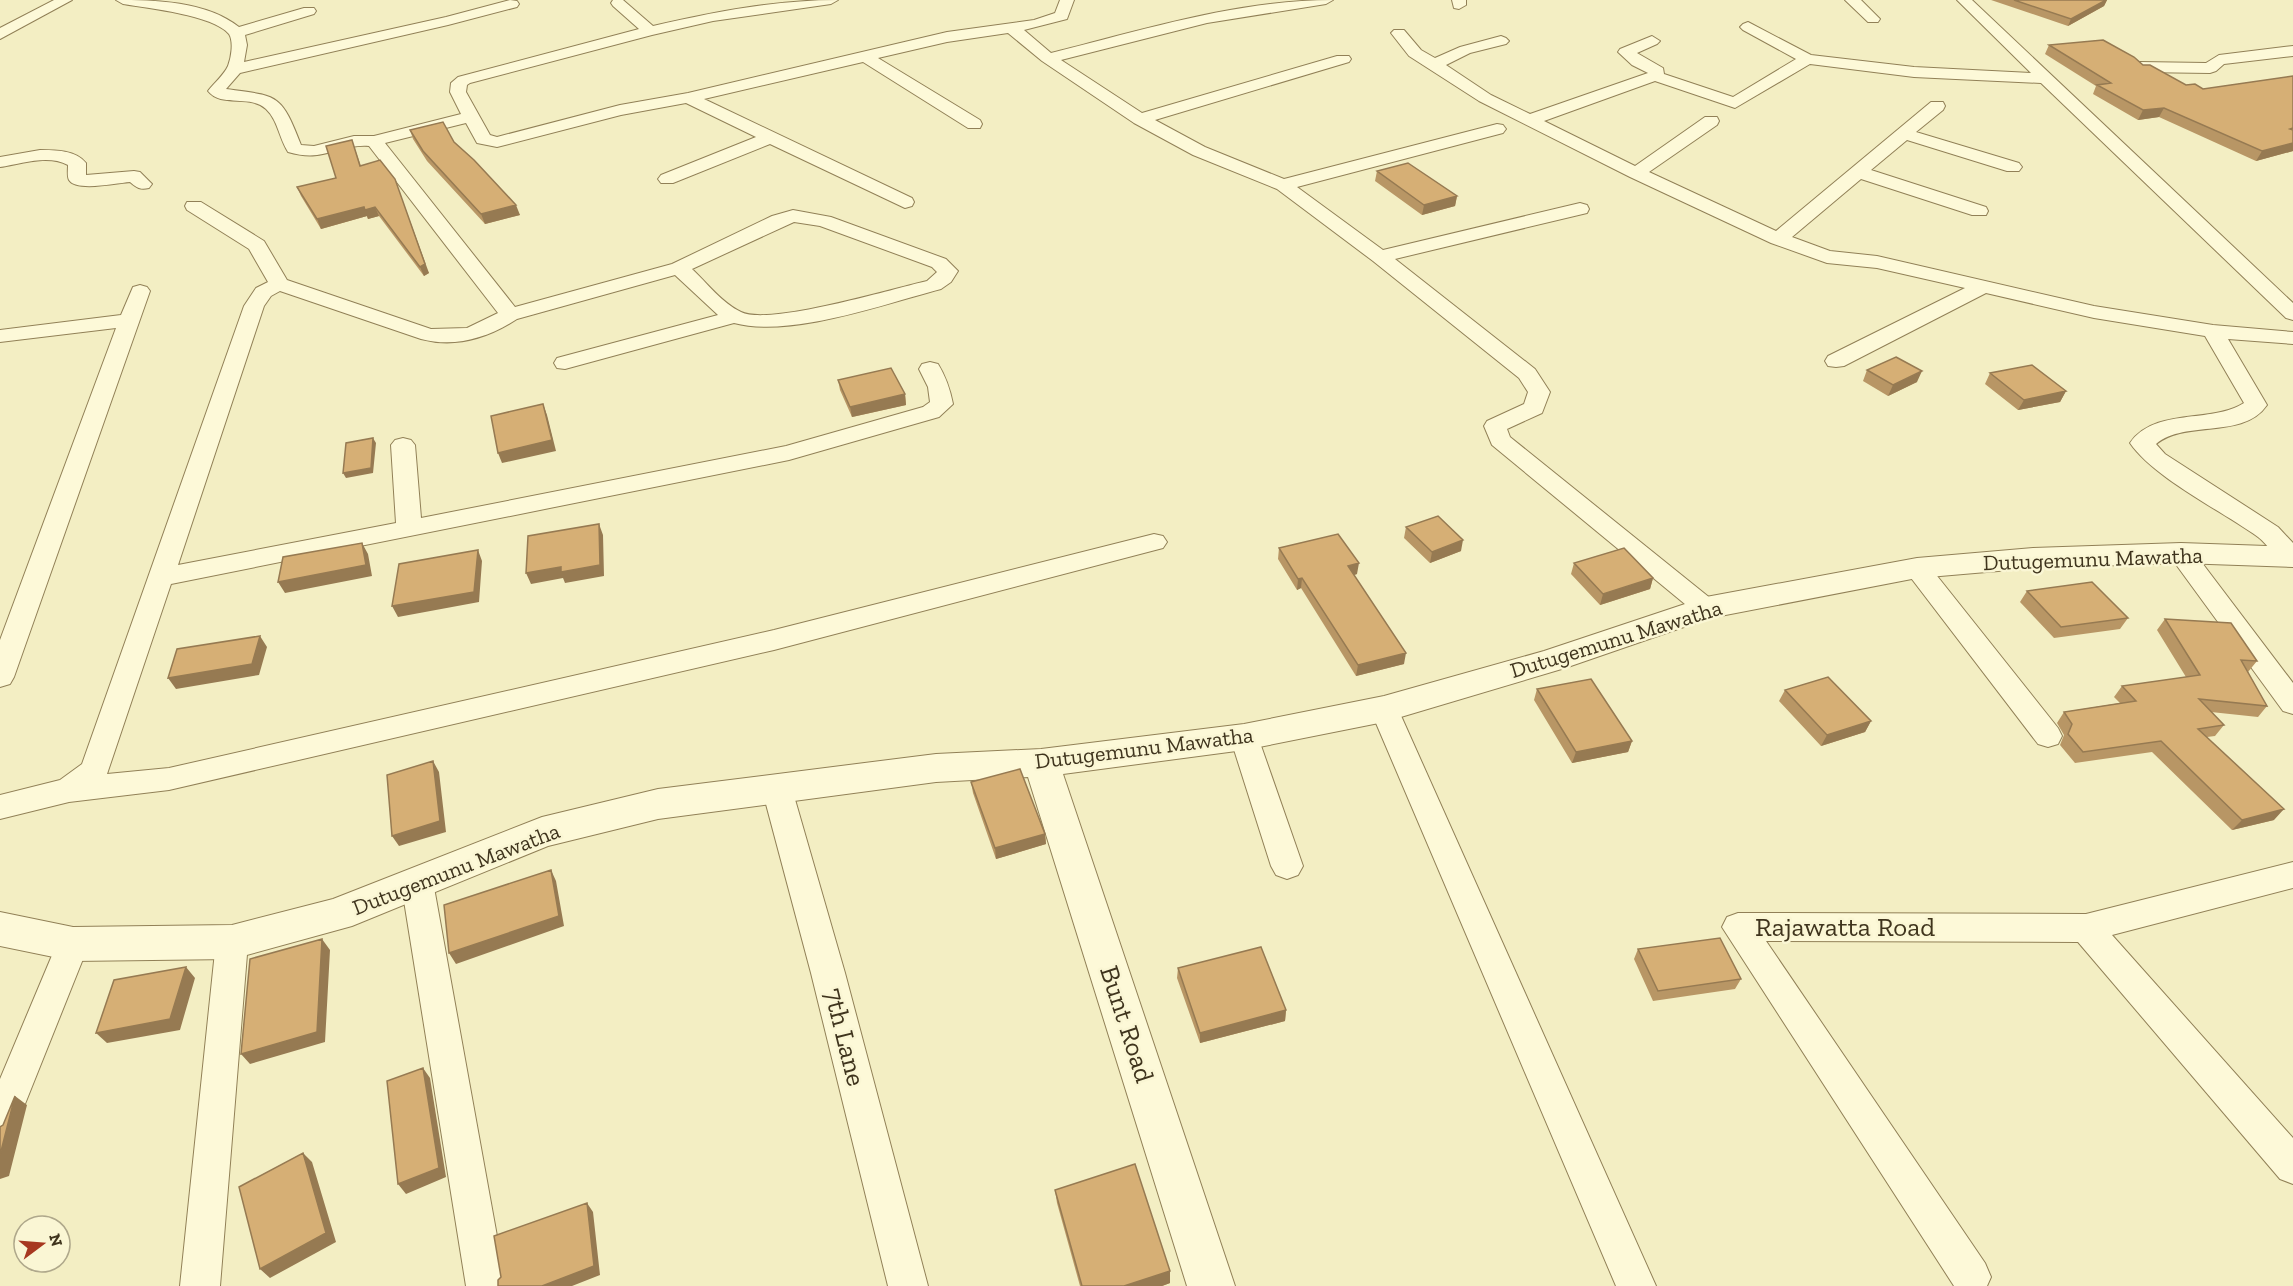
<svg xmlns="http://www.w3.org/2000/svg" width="2293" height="1286" viewBox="0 0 2293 1286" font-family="'Zilla Slab',serif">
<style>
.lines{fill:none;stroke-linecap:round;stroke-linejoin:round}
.minor-casing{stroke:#918057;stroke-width:2}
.tertiary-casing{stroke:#918057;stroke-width:2}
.minor{fill:#fdf9d8;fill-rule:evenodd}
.tertiary{fill:#fdf9d8;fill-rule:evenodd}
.wall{fill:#b89665}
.shaded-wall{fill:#967a52}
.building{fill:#d6af75;stroke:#967a52;stroke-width:1.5}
.labels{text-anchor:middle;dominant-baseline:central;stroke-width:5;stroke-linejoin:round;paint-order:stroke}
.street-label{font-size:22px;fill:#3f341d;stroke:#faf6d4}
.near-street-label{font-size:27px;fill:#3f341d;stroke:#faf6d4}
</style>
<rect width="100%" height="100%" fill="#f3eec3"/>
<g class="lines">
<defs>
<path id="minor" d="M54,0H72L0,39V28Z
M116,0C155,0 206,1 239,27L304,8H314L316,11L314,14L245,35L247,45L244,62L446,17L510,0L517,1L519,4L517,7L448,25L240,73L226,89C278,96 281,93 301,145L314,146L354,136H374L461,114L450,92L451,83L458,77L639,29L613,6L611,3L613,0H623L653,26C714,12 775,0 838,0L831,4L713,21L652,35L470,83L467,85L466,92L490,135L497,137L620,105L688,93L947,32L1034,20L1055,13L1060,0H1074L1067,19L1024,30L1051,53C1143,30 1238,0 1333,0L1326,4L1207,23L1061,60L1142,113L1337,56H1349L1351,59L1349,62L1155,120L1205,147L1284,179L1497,124L1503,125L1506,129L1503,133L1297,187L1383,250L1580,203L1587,205L1589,209L1587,213L1395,259L1535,369L1550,392L1542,413L1507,429L1510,437L1715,602L1719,608L1715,614L1706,617L1697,614L1492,445L1484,426L1487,421L1524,404L1528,392L1519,378L1373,261L1277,189L1193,155L1134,123L1042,61L1008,33L947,42L878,58L980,120L982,124L980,128H968L863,62L704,99L912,198L914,202L912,206L905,208L770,144L673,183H661L658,179L661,175L756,137L686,103L621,115L497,147L477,143L466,123L385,143L515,307L672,264L772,216L793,210L831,217L946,259L958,271L951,282L941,289C884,304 791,338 734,323L565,369L557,368L554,363L557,358L718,315L675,275L517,319C488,338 455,348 421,339L280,291L271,296L264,306L178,565L396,523L391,445L395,440L403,438L411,440L415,445L421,518L786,446L923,407L930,402L928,387L919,369L922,364L930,362L938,364C946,377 950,389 953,404L939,417L789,460L171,584L107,774L169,768L774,630L1154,534L1163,536L1167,542L1163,548L774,650L169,790L69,802L0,819V795L60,780L82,764L244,306L256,288L268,282L249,249L187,210L185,206L187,202H201L264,241L287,280L431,329L467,328L498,313L369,146C337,144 325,163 288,152C279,138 278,120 266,109C250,94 221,108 208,91C214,83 224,75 228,66C231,58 234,42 229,34C213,15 148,8 123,4ZM794,222L820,226L932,267L937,272L927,281C892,289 769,326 741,312C722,303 707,283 692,269Z
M1452,0H1466V5L1459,9L1454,8Z
M1845,0H1861L1880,19L1878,22H1868Z
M1957,0H1972L2293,303V320L2286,318L2041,83L1914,77L1810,64L1735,108L1655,81L1544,121L1635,166L1705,117H1717L1719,121L1717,125L1649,172L1776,231L1931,102H1943L1945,106L1943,110L1916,132L2019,163L2022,167L2019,171H2007L1907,140L1871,170L1986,207L1988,211L1986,215H1972L1861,179L1792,237L1830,251L1877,256L2094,306L2213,325L2293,332V344L2228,339L2267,405C2243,440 2186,419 2156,444L2165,454L2278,527L2293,543V565C2277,563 2270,546 2258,537C2222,511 2154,478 2130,443C2155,407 2211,424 2244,403L2205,336L2094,318L1986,293L1844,366L1836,367L1828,366L1825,361L1828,356L1965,288L1877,268L1827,263L1771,243L1630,177L1479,101L1409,56L1391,33L1394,30H1404L1421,50L1435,58L1460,47L1501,36L1506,38L1509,41L1506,44L1470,53L1446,65L1491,95L1530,114L1648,73L1632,65L1618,52L1620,49L1652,36L1660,41L1657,44L1637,53L1663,68L1664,74L1733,97L1796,59L1743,30L1740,27L1743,24L1748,22L1811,55L1914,67L2031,73Z
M2293,46V56L2224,64L2216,71L2210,73L2140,72L2132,67L2140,62L2206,63L2219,55Z
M40,150C55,150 76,150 86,163V175L134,171L140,172L152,184L149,188C140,190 137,188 130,182C117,183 76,192 69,180C67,176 68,170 68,165C48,154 21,164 0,167V157Z
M140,285L147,287L150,291L14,677L10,684L0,687V640L116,328L0,342V330L121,315L133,287Z
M2181,545L2190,547L2293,683V714L2283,711L2172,559L2168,553L2172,547Z
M1917,559L1926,562L2058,728L2062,736L2058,744L2048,747L2038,744L1908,574L1904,568L1908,562Z
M1384,699L1394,702L1398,709L1656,1286H1616L1370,709L1374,702Z
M1244,726L1254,729L1258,737L1303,866L1298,875L1287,879L1276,875L1271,866L1230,737L1234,729Z
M777,777L788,781L792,789L845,973L928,1286H888L811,973L762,789L766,781Z
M2293,862V888L2112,935L2293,1138V1184L2280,1179L2078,942L1766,941L1985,1263L1991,1277L1987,1286H1954L1722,927L1727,917L1738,913L2086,914Z
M417,869L428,873L433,882L506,1286H466L401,882L406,873Z
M232,928L244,932L248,942L220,1286H180L216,942L220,932Z
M73,930L85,934L89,944L13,1134L0,1139V1079L61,934Z"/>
<path id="tertiary" d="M2181,543L2293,547V567L2181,563L2033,568L1917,578L1710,618L1565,668L1384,722L1244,750L1063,774L1235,1286H1187L1028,777L936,782L658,819L548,846L352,926L232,959L73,961L0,946V912L73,927L232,925L333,899L542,817L658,789L936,754L1041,749L1244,724L1384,696L1544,651L1706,597L1917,558L2033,548Z"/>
</defs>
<use href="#minor" class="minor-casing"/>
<use href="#tertiary" class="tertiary-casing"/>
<use href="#minor" class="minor"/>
<use href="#tertiary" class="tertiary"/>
</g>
<path class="wall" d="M1991,0H2107L2104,6L2068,26Z
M2049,45L2143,65L2186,85L2203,89L2293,76V151L2256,161L2159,117L2138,120L2093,94L2096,86L2045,54Z
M410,130L454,142L520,215L485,224L427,161L413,139Z
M355,149L361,166L429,273L424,276L379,216L368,219L367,216L321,229L301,196L297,187L336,178Z
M1377,171L1457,196L1455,206L1422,215L1375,181Z
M1867,370L1917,382L1888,396L1863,381Z
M1990,373L2066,391L2060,402L2018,410L1985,384Z
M838,380L905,394L906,405L852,417L840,390Z
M1406,527L1461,551L1430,563L1404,538Z
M1279,548L1357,574L1354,575L1404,664L1356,676L1301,588L1297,590L1278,559Z
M1574,563L1653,578L1650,589L1600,605L1571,574Z
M2027,591L2128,618L2120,629L2054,638L2020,602Z
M2165,619L2257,661L2248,672L2267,706L2258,717L2211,712L2224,725L2215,736L2207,737L2274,820L2232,830L2152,752L2075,763L2060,745L2064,735L2057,723L2064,712L2120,703L2114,697L2122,686L2186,677L2157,630Z
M1537,689L1632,741L1628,752L1572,763L1534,700Z
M1785,690L1871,721L1865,732L1821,746L1779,701Z
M971,782L1045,834L1046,844L996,859L973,793Z
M1638,949L1741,979L1735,989L1653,1001L1634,959Z
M1178,968L1286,1010L1285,1021L1200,1043L1177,978Z
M1055,1190L1170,1271V1283L1162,1286H1080L1057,1203Z"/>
<path class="shaded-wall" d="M2106,0H2107L2104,6L2068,26L2071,19Z
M2164,108L2159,117L2138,120L2143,110Z
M2293,143V151L2256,161L2262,151Z
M398,188L429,273L424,276L420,267Z
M1457,196L1455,206L1422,215L1424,205Z
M516,205L520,215L485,224L481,214Z
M364,207H375L379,216L368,219L367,216L321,229L317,219Z
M1922,371L1917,382L1888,396L1893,385Z
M2066,391L2060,402L2018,410L2024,400Z
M905,394L906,405L852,417L850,407Z
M543,404L547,415L556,451L502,463L498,453Z
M373,438L376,443L373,473L346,478L343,473Z
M599,524L603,535L604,576L565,583L563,578L531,584L526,573Z
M1463,540L1461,551L1430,563L1432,552Z
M362,543L368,554L372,576L285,593L278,582Z
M478,550L482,561L479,602L398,617L392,606Z
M1359,563L1357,574L1347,577L1348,566Z
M1302,578L1301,588L1297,590L1298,579Z
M1653,578L1650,589L1600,605L1603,594Z
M260,636L267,647L259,675L176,689L168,678Z
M1406,653L1404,664L1356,676L1358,665Z
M1871,721L1865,732L1821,746L1827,735Z
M1632,741L1628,752L1572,763L1576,752Z
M433,761L439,772L446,832L399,846L392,836Z
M2284,809L2274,820L2232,830L2242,820Z
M1045,834L1046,844L996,859L995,848Z
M551,870L556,881L564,926L456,964L449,953Z
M322,939L330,950L325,1042L250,1064L241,1054Z
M186,967L195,978L180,1030L107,1043L96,1033Z
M1286,1010L1285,1021L1200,1043V1033Z
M423,1068L430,1078L446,1177L406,1194L398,1184Z
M15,1096L27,1105L9,1176L0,1179V1155Z
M303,1153L312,1162L336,1242L270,1278L260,1269Z
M587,1203L593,1212L600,1275L572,1286H542Z
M1170,1271V1283L1162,1286H1124Z"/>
<path class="building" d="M2014,0H2106L2071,19Z
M2103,40L2134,57L2143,65H2150L2186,85L2195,84L2203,89L2293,76V128L2290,129L2293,130V143L2262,151L2164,108L2143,110L2097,85L2111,83L2049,45Z
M443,122L454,142L474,160L516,205L481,214L423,151L410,130Z
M352,140L360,166L380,160L395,179L425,264L420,267L375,207L365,210L364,207L317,219L297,187L336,178L326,146Z
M1408,163L1457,196L1424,205L1377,171Z
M1896,357L1922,371L1893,385L1867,370Z
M2032,365L2066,391L2024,400L1990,373Z
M891,368L905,394L850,407L838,380Z
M543,404L552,440L498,453L491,416Z
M373,438L371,468L343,473L346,443Z
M1438,516L1463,540L1432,552L1406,527Z
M599,524L600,565L561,572V567L526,573L528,536Z
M1338,534L1359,563L1348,566L1406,653L1358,665L1302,578L1298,579L1279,548Z
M362,543L366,565L278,582L283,557Z
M1624,548L1653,578L1603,594L1574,563Z
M478,550L474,592L392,606L399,564Z
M2092,582L2128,618L2061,627L2027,591Z
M2165,619L2231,623L2257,661L2241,660L2267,706L2199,699L2224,725L2198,729L2284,809L2242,820L2161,741L2083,752L2068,734L2072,724L2064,712L2136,701L2122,686L2200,675Z
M260,636L252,664L168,678L177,649Z
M1828,677L1871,721L1827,735L1785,690Z
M1591,679L1632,741L1576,752L1537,689Z
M433,761L440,821L392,836L387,775Z
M1020,769L1045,834L995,848L971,782Z
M551,870L559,916L449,953L444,905Z
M1720,938L1741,979L1658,991L1638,949Z
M322,939L317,1032L241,1054L250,959Z
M1261,947L1286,1010L1200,1033L1178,968Z
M186,967L170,1019L96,1033L114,980Z
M423,1068L439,1168L398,1184L387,1081Z
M15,1096L0,1155V1127L3,1125Z
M303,1153L326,1233L260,1269L239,1187Z
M1135,1164L1170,1271L1124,1286H1082L1055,1190Z
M587,1203L594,1266L542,1286H498V1280L501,1277L494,1236Z"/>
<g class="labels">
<g class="street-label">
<text transform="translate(2093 559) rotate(-2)">Dutugemunu Mawatha</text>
<text transform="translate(1616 639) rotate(-17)">Dutugemunu Mawatha</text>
<text transform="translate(1144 748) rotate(-7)">Dutugemunu Mawatha</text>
<text transform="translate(456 869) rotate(-21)">Dutugemunu Mawatha</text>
</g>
<g class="near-street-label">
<text x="1845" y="927">Rajawatta Road</text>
<text transform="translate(1127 1024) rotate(72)">Bunt Road</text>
<text transform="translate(845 1037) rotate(76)">7th Lane</text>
</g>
</g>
<g transform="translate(42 1244) rotate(74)"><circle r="28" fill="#faf6d4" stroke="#afa88b" stroke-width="1.5"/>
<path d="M0-4.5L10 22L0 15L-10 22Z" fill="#a73820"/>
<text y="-9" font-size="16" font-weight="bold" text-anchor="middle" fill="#3f341d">N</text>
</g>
</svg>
